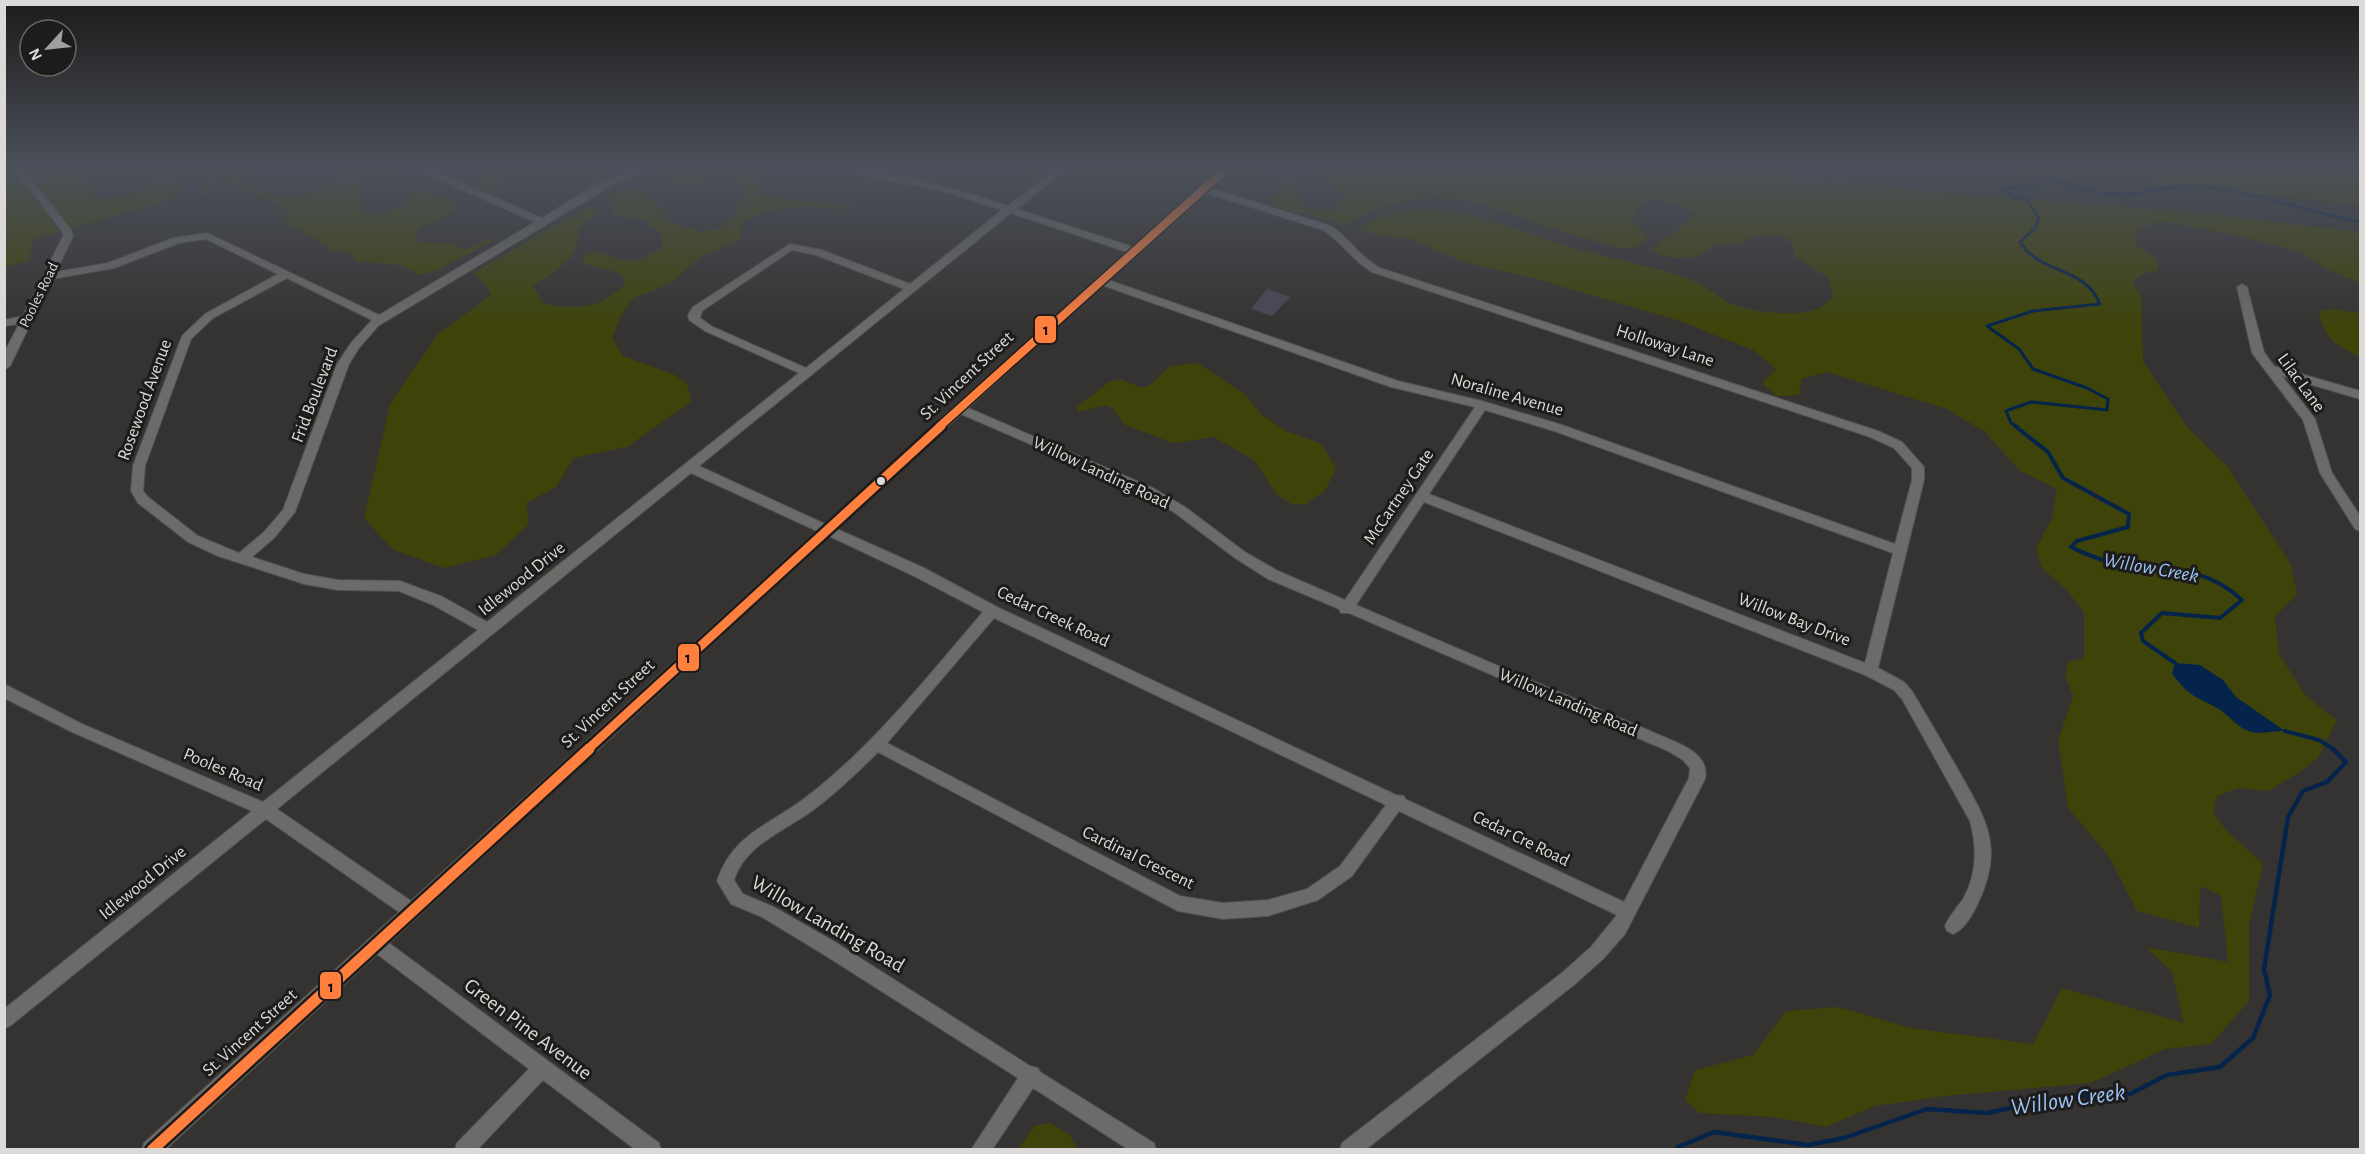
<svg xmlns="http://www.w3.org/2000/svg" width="2365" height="1154" viewBox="0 0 2365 1154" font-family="'Alegreya Sans',sans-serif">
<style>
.green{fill:#3e430a}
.water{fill:#05244b}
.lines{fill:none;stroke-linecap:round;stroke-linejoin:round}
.stream-far2{stroke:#05244b;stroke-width:3}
.stream-far1{stroke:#05244b;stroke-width:4}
.stream{stroke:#05244b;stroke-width:4.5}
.building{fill:#4a4755}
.minor-casing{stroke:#52514f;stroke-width:2}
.minor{fill:#6c6b69;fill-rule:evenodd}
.bus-1-far2-casing{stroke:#1d1c1a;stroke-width:11}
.bus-1-far1-casing{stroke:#1d1c1a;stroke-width:14}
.bus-1-casing{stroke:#1d1c1a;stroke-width:16}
.bus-1-far2{stroke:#ff7f3f;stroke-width:8}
.bus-1-far1{stroke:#ff7f3f;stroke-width:9}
.bus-1{stroke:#ff7f3f;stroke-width:11}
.bus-dot{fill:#dcdad8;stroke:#1d1c1a;stroke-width:2}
.labels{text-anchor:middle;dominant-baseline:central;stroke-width:6;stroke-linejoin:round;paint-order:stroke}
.far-street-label{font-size:15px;fill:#dcdad8;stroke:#1d1c1a}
.street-label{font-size:18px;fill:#dcdad8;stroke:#1d1c1a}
.water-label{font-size:20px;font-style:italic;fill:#9cc4f9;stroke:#1d1c1a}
.near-street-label{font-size:21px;fill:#dcdad8;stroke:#1d1c1a}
.near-water-label{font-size:24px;font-style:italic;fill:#9cc4f9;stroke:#1d1c1a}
.line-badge{stroke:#1d1c1a;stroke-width:2}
.pale-badge-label{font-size:16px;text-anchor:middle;font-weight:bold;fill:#111}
</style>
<rect width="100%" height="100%" fill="#353331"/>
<path class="green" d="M5,168H92L94,197C128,204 133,185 160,177C166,176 174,177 179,178L184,187L176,198L34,239L29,261L5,267Z
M209,168H230L236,173H247L244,180L246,184C262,189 284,201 301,196C333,187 356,155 393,173L389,177L362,182L360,189L361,209L375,216L403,206L411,192C427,188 438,192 452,200L455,211L421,228L415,238L421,243H451L464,250L489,238L492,241L439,270L420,275L401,265L358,262L348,252L333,250L285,222L287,209L222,182L215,183L210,193L203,196L198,194Z
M514,168H528C510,179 495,203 471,186L474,179L484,174Z
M752,168L762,171L761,196L854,206L853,210L807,206L769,210L746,220L740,232L742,239L702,256L670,283L632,299L621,316L612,338L623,356L675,375L687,384L692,401L627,447L574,458L556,487L527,503L528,525L496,555L444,568L392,549L364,518L390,404L437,335L491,295L486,285L475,275L477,271L585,208L595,206L599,211L578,230C582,259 554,271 533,286L544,304C581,309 598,310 626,283L620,273L582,263L586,255L597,251C625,264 636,265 662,248L661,234L645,221L614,215L608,196L620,187L640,190L657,204L669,221L701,232L721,228L735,215L744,186C718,176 693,191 668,185L674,173L693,169Z
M1317,168H1695L1849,180L1906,189L2198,213L2360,232V283L2329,270L2295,250L2238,236L2174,223L2153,222L2136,233V245L2156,258L2159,270L2146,273L2132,281L2141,296L2143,361L2186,426L2227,466L2290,563L2297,594L2275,616L2279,654L2307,697L2337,720L2318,758L2297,774L2268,791L2239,788L2217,796L2213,811C2224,833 2246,846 2263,864L2249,924V1001L2211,1044L2165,1049L2091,1083L1945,1096L1875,1106L1826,1127L1774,1117L1699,1113L1685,1100L1695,1070L1753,1055L1786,1011L1838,1007L1911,1028L2033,1044L2062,988L2184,1023L2172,972L2146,947L2228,962L2221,896L2200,886L2199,928L2137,911L2108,855L2068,808L2058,740L2073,696L2065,675L2068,662L2084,658V613L2067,590L2042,568L2036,549L2052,518L2057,489L2019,470L1985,432L1947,409L1827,372L1802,379L1799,395L1776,396L1762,383L1776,369L1755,351L1680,321L1533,278L1467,263L1413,240L1361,231L1360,228C1429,184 1504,228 1573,248C1609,258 1647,265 1683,277C1700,283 1711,291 1726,301C1744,312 1795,317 1815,310C1821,308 1828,301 1833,297L1829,278L1795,256L1792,243L1779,235L1753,237L1743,243L1715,245L1697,257L1676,258L1659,255L1653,250C1666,233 1683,231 1694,213C1674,202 1641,190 1632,220L1648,238L1638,246L1624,249C1596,242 1568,234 1540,225C1527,221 1514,214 1501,210C1447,192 1395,193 1347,225L1273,206L1269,198L1280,193L1274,176L1283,174L1295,178L1303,206L1313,210L1334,211L1345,201C1338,188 1327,184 1317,173Z
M1991,168H2360V205Z
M2332,309L2360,313V357C2335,344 2325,341 2319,311Z
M1198,363L1244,394L1262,415L1286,431L1322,444L1336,469L1324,492L1305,504L1293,505L1276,494L1254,460L1214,437L1173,443L1125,425L1112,408L1106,405L1078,412L1077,407L1109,382L1120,379L1140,387L1149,386L1170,366Z
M1050,1123L1069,1134L1077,1149H1018L1034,1126Z"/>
<path class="water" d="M2175,663L2200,665L2223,680L2236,697L2285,731C2275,731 2261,734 2252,732C2236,728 2230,715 2217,708C2192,694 2191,698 2172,674Z"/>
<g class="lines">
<path class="stream-far2" d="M2038,168C2061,187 2100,196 2130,194C2159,192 2174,183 2207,187C2259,193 2309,212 2360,222
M2018,427L2011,423L2006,411L2031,402L2107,410L2108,399L2087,388L2033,369L2019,349L1987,326L2033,311L2100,304C2084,265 2042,276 2020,242L2035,228L2039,218L2027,200L2015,198L2002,189L2039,185L2047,177"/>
<path class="stream-far1" d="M2015,426L2048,452L2063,478L2129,514L2128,527L2077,541L2071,547C2084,553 2096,559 2110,562C2160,572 2202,562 2242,600L2220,618L2162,613L2141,633L2143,641L2175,663
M2285,731L2319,740L2335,750"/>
<path class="stream" d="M1678,1150V1147L1714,1132L1808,1145L1844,1138L1927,1109L1987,1113L2056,1098L2130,1094L2167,1075L2220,1067L2253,1038L2270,995L2264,969L2288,817L2303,791L2327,782L2346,762L2333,749"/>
</g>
<path class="building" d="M1267,289L1290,297L1272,316L1251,309Z"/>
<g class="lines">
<defs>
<path id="minor" d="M14,168H23L72,231L73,236L56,272L108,263L173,238L207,233L379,315L535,222L413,168H426L542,218C573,200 614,168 649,168L607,188L378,326L359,348L349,364L295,512L274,538L252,557L304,574L338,580L400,581L443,597L487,622L799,373L705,331L689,320L688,315L693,307L790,244L822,250L910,284L1002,210L946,192L830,168C890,168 951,187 1008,206L1057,168H1068L1017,209L1133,247L1222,168H1232L1211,188L1331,226C1349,238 1360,257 1380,268L1878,431L1902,442L1924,467V480L1878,668L1904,682L1912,691C1927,716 1941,741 1956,766C1984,817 2006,844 1978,903C1973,914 1965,929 1953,934L1947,931L1945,926C1949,916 1957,908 1963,899C1977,875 1977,847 1970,821L1902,699L1894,690L1865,675L1424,502L1356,605L1678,743C1693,750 1709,760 1705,779L1625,934L1603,959L1575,984L1365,1150H1340L1342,1143L1563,972L1591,947L1617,915L1399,811L1352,876L1318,900L1268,916L1223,919L1178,911L878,752C857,773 836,793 812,811C784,831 745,845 734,880L743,894L774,907L835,942L1030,1066L1038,1068L1040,1072L1154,1143L1156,1150H1129L1033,1088L992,1150H971L1018,1078L823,954L762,917L731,904L717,881C732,836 766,826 801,801C820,787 837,772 854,756C900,712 941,661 983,612L914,576L829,536L389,943L659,1143L661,1150H636L543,1080L477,1150H455L457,1143L529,1069L377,954L165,1150H142L144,1143L399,912L266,819L10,1026L4,1028V1009L252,811L72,732L4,698V684L82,724L263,802L478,630L433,605L399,591L338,590L304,584L218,556L188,542L138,503L131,491L133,466L182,336L205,314L278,274L206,239L179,243L114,268L52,279L10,366L4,370V353L19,324L4,326V320L23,316L63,236L62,231ZM1206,193L1323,230C1342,242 1353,261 1372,272L1870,437L1894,448L1912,468V480L1895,544L1562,425L1482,401L1398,381L1108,280ZM1011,213L1127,252L825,524L699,466ZM792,250L816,255L904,289L806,368L713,327L700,318L702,311ZM287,278L372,320L351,343L337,364L283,510L264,532L239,553L198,536L148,497L143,491L145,466L191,339L213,318ZM1102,285L1391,387L1475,407L1345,600L1278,571L1245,552L1185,507L1153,488L968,408ZM1485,410L1554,431L1893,553L1865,663L1429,494ZM961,414L1145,494L1175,513L1235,558L1268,579L1339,609L1341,613H1349L1668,751L1683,760L1690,768L1689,778L1624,902L1405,799L1404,796L1396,795L997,607L924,568L837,529ZM691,473L817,531L411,901L277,809ZM994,618L1386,805L1340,866L1307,889L1268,900L1223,903L1180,896L887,743Z
M2242,284L2247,287L2264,352L2274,366L2360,391V399L2282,376L2315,419L2332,473L2360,516V531L2355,529L2320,473L2303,420L2252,353L2237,287Z"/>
</defs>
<use href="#minor" class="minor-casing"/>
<use href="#minor" class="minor"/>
<defs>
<path id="bus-1-far2" d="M939,427L1227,168"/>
<path id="bus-1-far1" d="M587,750L941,426"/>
<path id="bus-1" d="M152,1150L589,749"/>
</defs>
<use href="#bus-1-far2" class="bus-1-far2-casing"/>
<use href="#bus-1-far1" class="bus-1-far1-casing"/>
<use href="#bus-1" class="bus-1-casing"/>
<use href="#bus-1-far2" class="bus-1-far2"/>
<use href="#bus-1-far1" class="bus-1-far1"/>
<use href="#bus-1" class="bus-1"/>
</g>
<linearGradient id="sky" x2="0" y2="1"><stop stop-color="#1d1c1b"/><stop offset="0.51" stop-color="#4b505a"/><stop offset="1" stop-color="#4b505a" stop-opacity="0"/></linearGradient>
<rect width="2365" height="330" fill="url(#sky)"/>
<circle class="bus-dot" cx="881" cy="481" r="5"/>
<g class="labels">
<g class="far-street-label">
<text transform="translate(39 295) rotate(-64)">Pooles Road</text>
</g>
<g class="street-label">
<text transform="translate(1665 346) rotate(18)">Holloway Lane</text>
<text transform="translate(967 376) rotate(-43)">St. Vincent Street</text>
<text transform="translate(2301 383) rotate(54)">Lilac Lane</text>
<text transform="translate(315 395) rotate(-69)">Frid Boulevard</text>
<text transform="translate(1507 395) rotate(16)">Noraline Avenue</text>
<text transform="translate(145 400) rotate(-70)">Rosewood Avenue</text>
<text transform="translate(1101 473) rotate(25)">Willow Landing Road</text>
<text transform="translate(1399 497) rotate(-56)">McCartney Gate</text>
<text transform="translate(522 579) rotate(-39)">Idlewood Drive</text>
<text transform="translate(1053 617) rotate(25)">Cedar Creek Road</text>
<text transform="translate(1794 620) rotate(21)">Willow Bay Drive</text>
<text transform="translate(1568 703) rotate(23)">Willow Landing Road</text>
<text transform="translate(608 704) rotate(-43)">St. Vincent Street</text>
<text transform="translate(223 770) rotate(23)">Pooles Road</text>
<text transform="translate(1521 839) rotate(26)">Cedar Cre Road</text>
<text transform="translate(1138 858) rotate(26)">Cardinal Crescent</text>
<text transform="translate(143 883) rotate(-39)">Idlewood Drive</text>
<text transform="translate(250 1033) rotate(-42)">St. Vincent Street</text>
</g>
<g class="water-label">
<text transform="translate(2151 568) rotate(10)">Willow Creek</text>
</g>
<g class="near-street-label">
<text transform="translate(828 924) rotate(30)">Willow Landing Road</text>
<text transform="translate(528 1029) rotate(37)">Green Pine Avenue</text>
</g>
<g class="near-water-label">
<text transform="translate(2068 1100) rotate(-8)">Willow Creek</text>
</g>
</g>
<g class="line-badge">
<rect x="1034" y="315" width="23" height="29" rx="6" fill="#ff7f3f"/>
<rect x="677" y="643" width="23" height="29" rx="6" fill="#ff7f3f"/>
<rect x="319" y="971" width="23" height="29" rx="6" fill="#ff7f3f"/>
</g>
<g class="pale-badge-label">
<text x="1046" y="335">1</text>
<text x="688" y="663">1</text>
<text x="331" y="992">1</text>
</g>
<rect width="2365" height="1154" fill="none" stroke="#dcdad8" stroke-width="12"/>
<g transform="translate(48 48) rotate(243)"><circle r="28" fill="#1d1c1a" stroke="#696866" stroke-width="1.5"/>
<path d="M0-4.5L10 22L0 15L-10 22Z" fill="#a2a09e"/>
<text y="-9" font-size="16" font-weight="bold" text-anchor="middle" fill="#dcdad8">N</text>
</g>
</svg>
